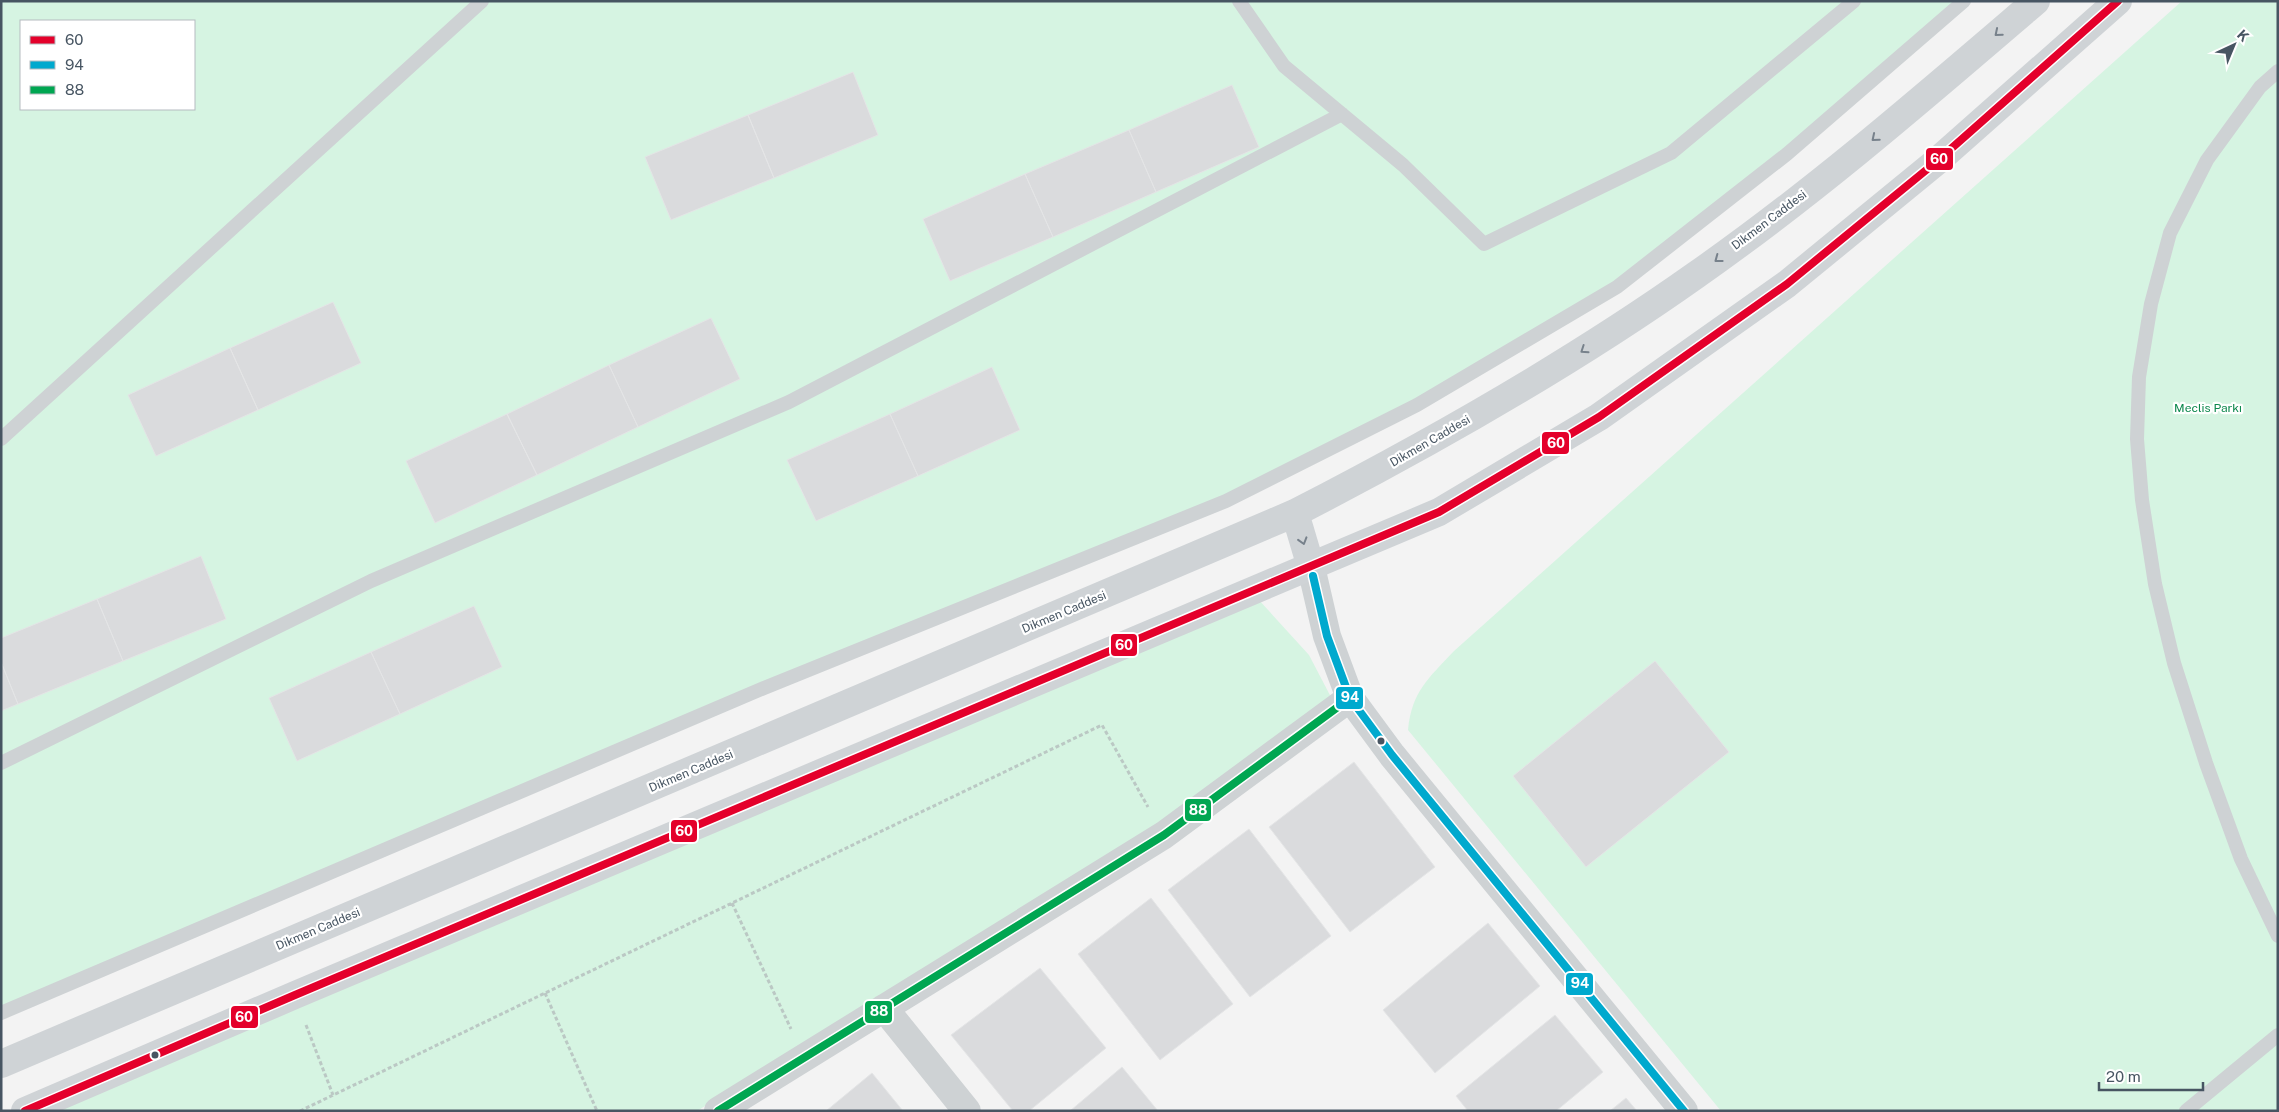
<svg xmlns="http://www.w3.org/2000/svg" width="2279" height="1112" viewBox="0 0 2279 1112" font-family="'Public Sans',sans-serif">
<style>
.green{fill:#d6f4e2;fill-rule:evenodd}
.building{fill:#dadbdd;stroke:#e4e5e6}
.lines{fill:none;stroke-linecap:round;stroke-linejoin:round}
.path{stroke:#bbc8c4;stroke-width:3;stroke-dasharray:4 2.5;stroke-linecap:butt}
.service{stroke:#ced2d4;stroke-width:14}
.minor{stroke:#ced2d4;stroke-width:28}
.secondary{stroke:#cfd3d6;stroke-width:28}
.bus-1-casing{stroke:#fff;stroke-width:11}
.bus-2-casing{stroke:#fff;stroke-width:11}
.bus-3-casing{stroke:#fff;stroke-width:11}
.bus-1{stroke:#e4002b;stroke-width:8}
.bus-2{stroke:#00a9ce;stroke-width:8}
.bus-3{stroke:#00a651;stroke-width:8}
.oneway{stroke:#77818b}
.bus-dot{fill:#475562;stroke:#fff;stroke-width:2}
.labels{text-anchor:middle;dominant-baseline:central;stroke-width:4.5;stroke-linejoin:round;paint-order:stroke}
.street-label{font-size:12px;fill:#475562;stroke:#fff}
.park-label{font-size:12px;fill:#0d884d;stroke:#fff}
.line-badge{stroke:#fff;stroke-width:2}
.badge-label{font-size:14px;text-anchor:middle;font-weight:bold;fill:#fff}
</style>
<rect width="100%" height="100%" fill="#f3f3f3"/>
<path class="green" d="M1,1H1964L1617,287L1417,405L1226,501L1,1013ZM21,21H194V109H21Z
M2182,1H2278V1111H1721L1408,730C1412,691 1428,679 1454,651Z
M1258,599L1309,655L1333,701L1161,824L697,1111H25Z"/>
<path class="building" d="M853,72L878,135L774,178L748,115Z
M1232,85L1259,147L1156,192L1129,130Z
M748,115L774,178L671,220L645,157Z
M1129,130L1156,192L1053,237L1025,174Z
M1025,174L1053,237L950,281L923,219Z
M333,302L361,363L258,410L230,348Z
M711,318L740,379L638,427L609,365Z
M230,348L258,410L156,456L128,395Z
M609,365L638,427L537,475L507,414Z
M992,367L1020,430L918,476L890,414Z
M507,414L537,475L435,523L406,461Z
M890,414L918,476L816,521L787,460Z
M201,556L226,619L123,661L97,599Z
M97,599L123,661L18,704L1,662V638Z
M474,606L502,667L400,714L371,652Z
M371,652L400,714L297,761L269,698Z
M1655,661L1729,752L1586,867L1513,776Z
M1,662L18,704L1,711Z
M1354,762L1435,867L1350,932L1269,827Z
M1249,829L1331,936L1250,997L1168,890Z
M1151,898L1233,1004L1160,1060L1078,954Z
M1488,923L1540,986L1435,1073L1383,1010Z
M1040,968L1106,1048L1029,1111H1013L951,1035Z
M1555,1015L1603,1072L1556,1111H1468L1456,1096Z
M1122,1067L1158,1111H1070Z
M872,1073L903,1111H826Z
M1626,1098L1637,1111H1610Z"/>
<g class="lines">
<path class="path" d="M732,903L791,1029
M545,993L597,1111
M306,1025L333,1095
M300,1111L1102,725L1148,807"/>
<path class="service" d="M1239,1L1284,66L1403,165L1484,244L1671,153L1854,1
M2278,71L2260,87L2207,160L2170,233L2151,304L2139,377L2137,439L2142,500L2155,584L2174,663L2206,763L2241,859L2278,936
M1,439L482,1
M1,763L371,581L789,402L1342,114
M1,1013L764,688L1226,501L1417,405L1617,287L1787,154L1964,1
M2186,1111L2278,1035"/>
<path class="minor" d="M1311,567L1327,636L1350,698L1392,755L1684,1111
M884,1008L967,1111
M718,1111L1164,835L1350,698"/>
<path class="secondary" d="M1295,513L1311,567
M1,1064L1295,513C1433,442 1569,365 1696,275C1816,191 1925,96 2036,1
M25,1111L295,995L1439,512L1599,417L1787,284L1936,162L2118,1"/>
<defs>
<path id="bus-1" d="M25,1111L295,995L1439,512L1599,417L1787,284L1936,162L2118,1"/>
<path id="bus-2" d="M1313,576L1327,636L1350,698L1392,755L1684,1111"/>
<path id="bus-3" d="M718,1111L1164,835L1350,698"/>
</defs>
<use href="#bus-1" class="bus-1-casing"/>
<use href="#bus-2" class="bus-2-casing"/>
<use href="#bus-3" class="bus-3-casing"/>
<use href="#bus-1" class="bus-1"/>
<use href="#bus-2" class="bus-2"/>
<use href="#bus-3" class="bus-3"/>
</g>
<defs><path id="oneway-chevron" d="M-2-3.5L2.5 0L-2 3.5" fill="none" stroke-width="1.6" stroke-linecap="round" stroke-linejoin="round" transform="scale(1.25)"/></defs>
<g class="oneway">
<use href="#oneway-chevron" transform="translate(1998 33) rotate(140)"/>
<use href="#oneway-chevron" transform="translate(1875 138) rotate(140)"/>
<use href="#oneway-chevron" transform="translate(1718 259) rotate(143)"/>
<use href="#oneway-chevron" transform="translate(1584 350) rotate(146)"/>
<use href="#oneway-chevron" transform="translate(1303 541) rotate(73)"/>
</g>
<g class="bus-dot">
<circle cx="1381" cy="741" r="4.5"/>
<circle cx="155" cy="1055" r="4.5"/>
</g>
<g class="labels">
<g class="street-label">
<text transform="translate(1769 220) rotate(-37)">Dikmen Caddesi</text>
<text transform="translate(1430 441) rotate(-30)">Dikmen Caddesi</text>
<text transform="translate(1064 612) rotate(-23)">Dikmen Caddesi</text>
<text transform="translate(691 771) rotate(-23)">Dikmen Caddesi</text>
<text transform="translate(318 929) rotate(-23)">Dikmen Caddesi</text>
</g>
<g class="park-label">
<text x="2208" y="408">Meclis Parkı</text>
</g>
</g>
<g class="line-badge">
<rect x="1925" y="147" width="29" height="24" rx="5" fill="#e4002b"/>
<rect x="1541" y="431" width="29" height="24" rx="5" fill="#e4002b"/>
<rect x="1110" y="633" width="28" height="24" rx="5" fill="#e4002b"/>
<rect x="1335" y="686" width="29" height="24" rx="5" fill="#00a9ce"/>
<rect x="1184" y="798" width="28" height="24" rx="5" fill="#00a651"/>
<rect x="670" y="819" width="28" height="24" rx="5" fill="#e4002b"/>
<rect x="1565" y="972" width="29" height="24" rx="5" fill="#00a9ce"/>
<rect x="864" y="1000" width="29" height="24" rx="5" fill="#00a651"/>
<rect x="230" y="1005" width="29" height="24" rx="5" fill="#e4002b"/>
</g>
<g class="badge-label">
<text x="1939" y="164">60</text>
<text x="1556" y="448">60</text>
<text x="1124" y="650">60</text>
<text x="1350" y="702">94</text>
<text x="1198" y="815">88</text>
<text x="684" y="836">60</text>
<text x="1580" y="988">94</text>
<text x="879" y="1016">88</text>
<text x="244" y="1022">60</text>
</g>
<rect width="2279" height="1112" fill="none" stroke="#475562" stroke-width="5"/>
<rect x="20" y="20" width="175" height="90" fill="#ffffff" stroke="#b5bbc0"/>
<rect x="30" y="36" width="25" height="8" fill="#e4002b" stroke="#b5bbc0"/>
<text x="65" y="45" font-size="15" fill="#475562">60</text>
<rect x="30" y="61" width="25" height="8" fill="#00a9ce" stroke="#b5bbc0"/>
<text x="65" y="70" font-size="15" fill="#475562">94</text>
<rect x="30" y="86" width="25" height="8" fill="#00a651" stroke="#b5bbc0"/>
<text x="65" y="95" font-size="15" fill="#475562">88</text>
<g transform="translate(2234 45) rotate(44)" stroke="#ffffff" stroke-width="4" paint-order="stroke">
<path d="M0-4L9 19L0 12L-9 19Z" fill="#475562"/>
<text y="-8" font-size="14" font-weight="bold" text-anchor="middle" fill="#475562">K</text>
</g>
<path d="M2099 1082v8h104v-8" fill="none" stroke="#475562" stroke-width="2.5"/>
<text x="2106" y="1082" font-size="15" fill="#475562" stroke="#ffffff" stroke-width="4" paint-order="stroke">20 m</text>
</svg>
